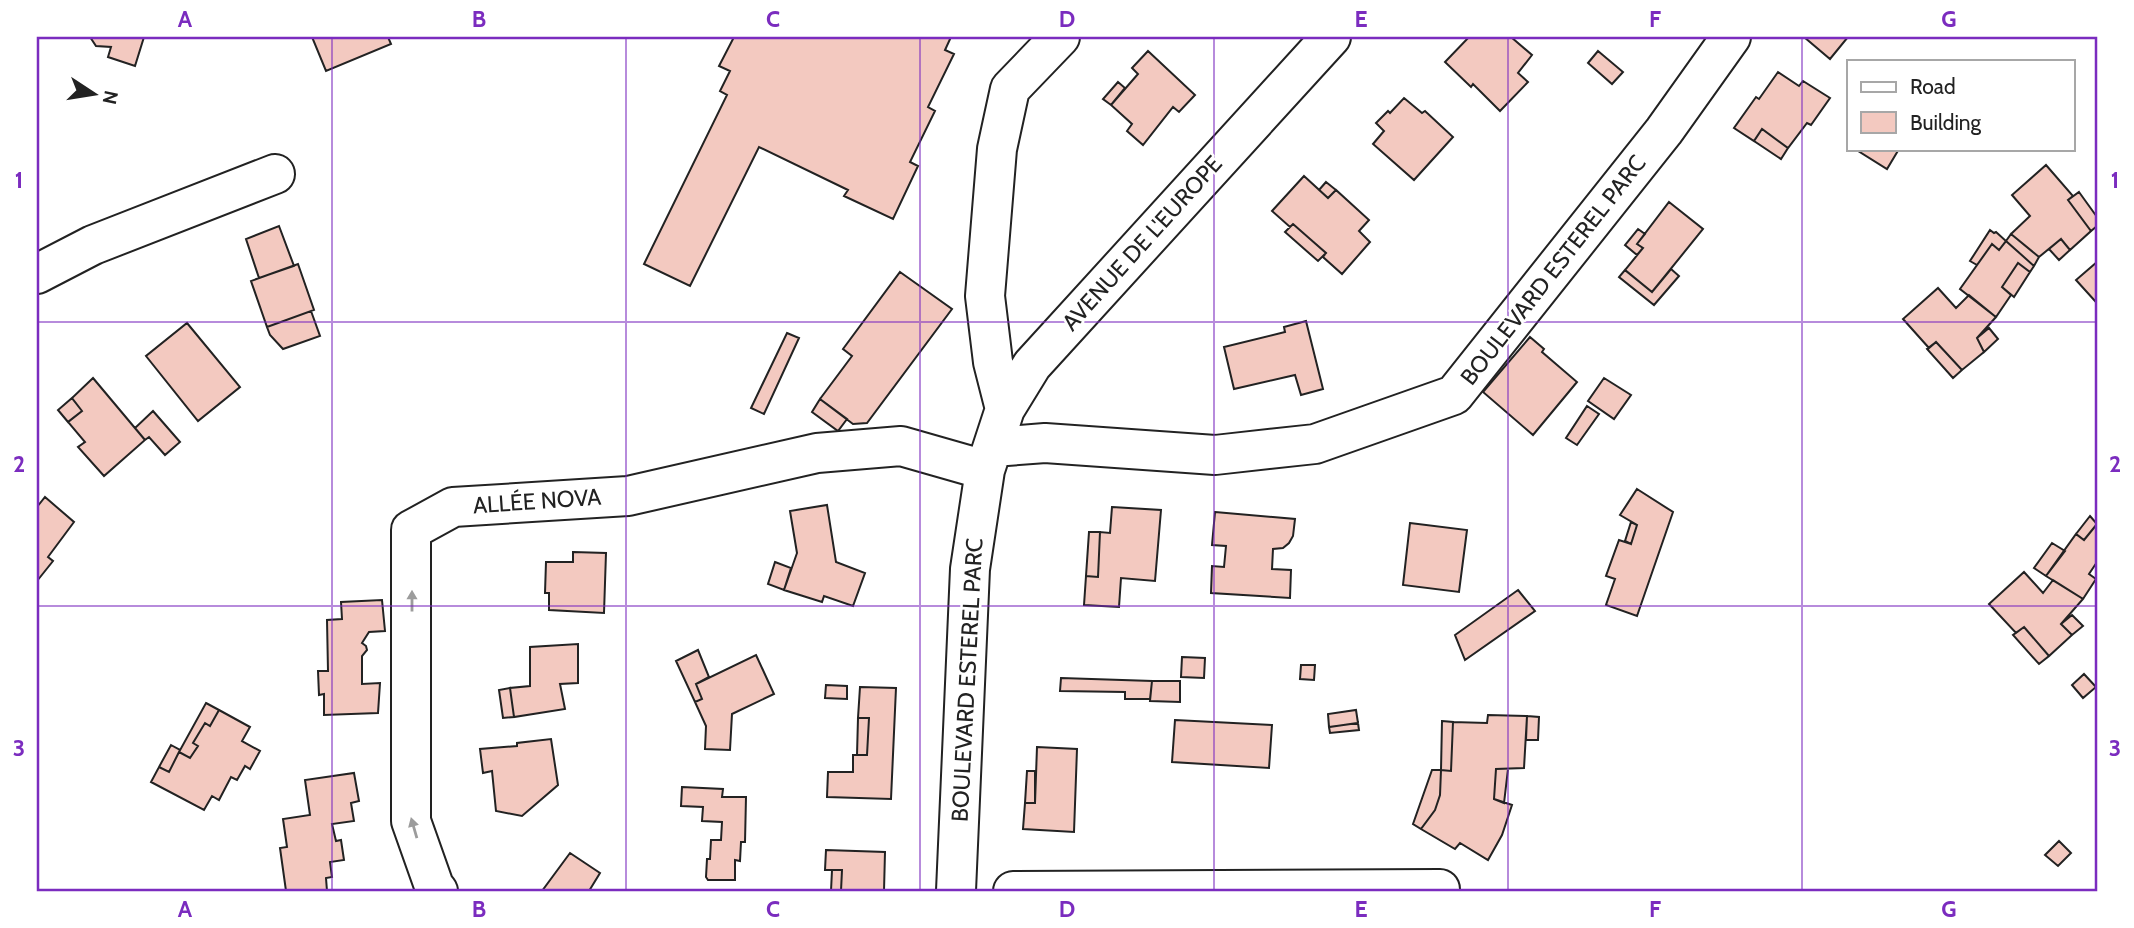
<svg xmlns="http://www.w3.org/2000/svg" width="2134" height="928" viewBox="0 0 2134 928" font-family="Cabin,sans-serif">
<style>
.building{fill:#f3c9c0;stroke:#222;stroke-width:2}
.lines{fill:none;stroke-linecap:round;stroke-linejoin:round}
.minor-casing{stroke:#222;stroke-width:42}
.minor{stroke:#fff;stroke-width:38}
.oneway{fill:#9c9c9c}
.grid{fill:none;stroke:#7b2cbf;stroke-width:2;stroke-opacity:0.55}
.labels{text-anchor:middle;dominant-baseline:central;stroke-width:5;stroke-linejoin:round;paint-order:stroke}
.street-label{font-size:23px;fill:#222;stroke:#fff}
.neatline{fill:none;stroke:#7b2cbf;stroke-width:2.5}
.grid-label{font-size:23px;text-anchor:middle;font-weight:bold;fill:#7b2cbf}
</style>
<rect width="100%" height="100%" fill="#fff"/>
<path class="building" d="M90,37H89H144L135,66L108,57L111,47L96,46Z
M312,37H388L391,44L326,71Z
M734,37H951L945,50L954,54L928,107L935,111L910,162L918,166L893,219L844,196L848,190L759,147L690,286L644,264L727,95L720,91L730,71L719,66Z
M1469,37H1511L1532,55L1518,73L1528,82L1500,111L1473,84L1471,87L1445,62Z
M1804,37H1848L1830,59Z
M1148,51L1195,95L1179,112L1173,107L1143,145L1127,131L1132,124L1111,105L1138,74L1132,68Z
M1598,51L1623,72L1612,84L1588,63Z
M1778,72L1799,86L1803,81L1830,98L1811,125L1807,123L1788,148L1762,129L1754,141L1734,128L1756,97L1759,99Z
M1118,82L1125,88L1111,105L1103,99Z
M1404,98L1422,113L1425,111L1453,137L1414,180L1373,144L1384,131L1376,123L1388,111L1390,113Z
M1762,129L1788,148L1781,159L1754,141Z
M1855,149H1899L1887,169Z
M2046,165L2073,196L2068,200L2091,231L2070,250L2061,239L2039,257L2011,234L2030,216L2012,195Z
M1304,176L1328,198L1336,190L1369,220L1359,231L1370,242L1342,274L1323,257L1326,253L1293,224L1290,227L1272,211Z
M1326,182L1336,190L1328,198L1319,190Z
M2079,192L2097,217V226L2091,231L2068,200Z
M1669,202L1703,229L1652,292L1625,270L1643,248L1637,244Z
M1293,224L1326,253L1318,261L1285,232Z
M279,226L294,266L259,278L246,239Z
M1638,229L1645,234L1637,244L1643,248L1637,255L1625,245Z
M1990,230L1994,233L1996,232L2006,241L1999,250L1992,244L1977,265L1970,261Z
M2011,234L2039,257L2034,266L2006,241Z
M2061,239L2070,250L2059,260L2049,249Z
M2006,241L2034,266L2030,272L2018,263L2002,287L2011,295L1996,317L1960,289L1992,244L1999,250Z
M2097,262V299L2095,301L2076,280Z
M2018,263L2030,272L2014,297L2002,287Z
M298,264L314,310L267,327L251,281Z
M1671,269L1679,276L1654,305L1619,277L1625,270L1652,292Z
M900,272L952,309L867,423L853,424L820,399L852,356L843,349Z
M1938,288L1956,308L1969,295L1996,317L1977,338L1984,352L1962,370L1936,342L1929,348L1903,319Z
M311,311L320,336L283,349L270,335L267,327Z
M1306,321L1323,389L1301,395L1295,375L1234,389L1224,347L1285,332L1284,327Z
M187,323L240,387L198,421L146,356Z
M1989,328L1998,339L1984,352L1977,338Z
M787,333L799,338L764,414L751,408Z
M1530,337L1544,349L1542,352L1577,382L1533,435L1483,392Z
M1936,342L1962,370L1953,378L1927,349Z
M93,378L145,440L104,476L78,447L85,442L68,422L82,411L72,398Z
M1604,378L1631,395L1614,419L1588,401Z
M72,398L82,411L68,422L58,410Z
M820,399L847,419L838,431L812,412Z
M1587,406L1599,414L1577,445L1566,438Z
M153,411L180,442L165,455L149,437L145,440L135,428Z
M1637,489L1673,512L1637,616L1606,605L1615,579L1606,576L1619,540L1631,544L1637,525L1620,515Z
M45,497L74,522L48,557L53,561L37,581V507Z
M827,505L836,562L865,573L853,606L824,596L822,602L784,590L797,553L790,511Z
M1112,507L1161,510L1155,581L1121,578L1119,607L1084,605L1086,576L1098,577L1100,532L1110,533Z
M1215,512L1295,519L1293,536L1289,543L1283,548L1273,549L1272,569L1291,570L1290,598L1211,593L1212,566L1224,567L1226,546L1212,545Z
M2090,516L2097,524L2084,540L2076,534Z
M1631,522L1637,525L1631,544L1625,541Z
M1410,523L1467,530L1459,592L1403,585Z
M2097,524V562L2089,574L2096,579L2083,599L2046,576L2076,534L2084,540Z
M1089,532H1100L1098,577L1086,576Z
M2052,543L2065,551L2046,576L2034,568Z
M573,552L606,553L604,613L549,610V593H545L546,562H573Z
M775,562L791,568L784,590L768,584Z
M2024,572L2043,593L2053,580L2083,599L2061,624L2072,635L2049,656L2024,627L2016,633L1989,604Z
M1518,590L1535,611L1465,660L1455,635Z
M382,600L385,631L369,632L362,643L366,646L367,650L362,656V684L380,683L378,713L324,715V694L319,695L318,671H328L327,620L342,619L341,602Z
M2072,615L2083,626L2072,635L2061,624Z
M2024,627L2049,656L2039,664L2013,635Z
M578,644V683L560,684L565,709L514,717L510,688L530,686V647Z
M698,650L709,677L696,684L702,699L695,702L676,661Z
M756,655L774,694L732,714L730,750L705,749L706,726L695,702L702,699L696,684Z
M1182,657L1205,658L1204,678L1181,677Z
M1301,665H1315L1314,680L1300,679Z
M2084,674L2096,687L2083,698L2072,685Z
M1061,678L1152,681L1150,699H1125V692L1060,691Z
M1152,681H1180V702L1150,701Z
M826,685L847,686V699L825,698Z
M860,687L896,688L891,799L827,797L828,772H853V755H867L869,718H858Z
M510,688L514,717L503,718L499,690Z
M206,703L219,710L210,726L205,723L193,743L198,746L190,758L179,752Z
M219,710L250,727L242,741L260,751L250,769L245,766L237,780L231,777L219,800L212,796L204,810L151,782L159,767L169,772L179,752L190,758L198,746L193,743L205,723L210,726Z
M1356,710L1358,723L1329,727L1328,714Z
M1488,715L1527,716L1524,768L1496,769L1494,799L1512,805L1502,835L1488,860L1460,843L1455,849L1421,829L1435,810L1440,795L1441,770L1451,771L1453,722L1487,723Z
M1527,716L1539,717L1538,740H1526Z
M858,718H869L867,755H857Z
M1175,720L1272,725L1269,768L1172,762Z
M1442,721L1453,722L1451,771L1441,770Z
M1358,723L1359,730L1330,733L1329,727Z
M551,739L558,785L522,816L496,811L492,771L483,773L480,749L517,746V743Z
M171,745L180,750L169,772L159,767Z
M1037,747L1077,749L1074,832L1023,829L1025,803H1035Z
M1496,769H1508L1504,803L1494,799Z
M1432,770H1441L1440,795L1435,810L1421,829L1413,824Z
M1027,771H1035V803H1025Z
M354,773L359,801L351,803L354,821L332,824L336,841L341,840L344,860L330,862L332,877L326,878L327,891H286L280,848L287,847L283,819L310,815L305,780Z
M682,787L723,789L722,797H746L745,842H741L740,861L735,860V880H708L706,877L707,859H710L711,840H721L722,822L702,821L703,807L681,806Z
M2059,841L2071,853L2058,866L2045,855Z
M826,850L885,852L884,891H841L842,870H825Z
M570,853L600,873L589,891H542Z
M832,870H842L841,891H831Z"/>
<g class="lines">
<defs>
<path id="minor" d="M37,274L93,245L275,174
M1005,409L993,362L985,296L997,149L1010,89L1060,37
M993,447L1045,443L1215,455L1315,444L1454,395L1664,131L1731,37
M438,891L434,886L411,821V530L453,507L628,496L817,453L901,446L985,470
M956,891L970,569L985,470L1005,409L1032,365L1331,37
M1013,891L1440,889"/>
</defs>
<use href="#minor" class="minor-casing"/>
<use href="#minor" class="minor"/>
</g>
<defs><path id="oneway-solid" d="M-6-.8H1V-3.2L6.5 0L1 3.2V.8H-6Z" transform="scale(1.75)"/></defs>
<g class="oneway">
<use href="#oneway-solid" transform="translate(412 601) rotate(-90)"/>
<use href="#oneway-solid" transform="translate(414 828) rotate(-106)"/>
</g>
<path class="grid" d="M332,37V891M626,37V891M920,37V891M1214,37V891M1508,37V891M1802,37V891M37,322H2097M37,606H2097"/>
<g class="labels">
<g class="street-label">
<text transform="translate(1142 243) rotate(-48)">AVENUE DE L'EUROPE</text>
<text transform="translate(1553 270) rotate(-52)">BOULEVARD ESTEREL PARC</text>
<text transform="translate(537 501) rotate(-4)">ALLÉE NOVA</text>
<text transform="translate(967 680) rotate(-87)">BOULEVARD ESTEREL PARC</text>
</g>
</g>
<rect width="2134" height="928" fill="none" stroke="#ffffff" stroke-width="77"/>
<rect x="1847" y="60" width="228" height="91" fill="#ffffff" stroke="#a7a7a7" stroke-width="2"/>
<rect x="1861" y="82" width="35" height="10" fill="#ffffff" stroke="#a7a7a7" stroke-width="2"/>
<text x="1910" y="94" font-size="21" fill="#222222">Road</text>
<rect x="1861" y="112" width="35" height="21" fill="#f3c9c0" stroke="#a7a7a7" stroke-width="2"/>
<text x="1910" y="130" font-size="21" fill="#222222">Building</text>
<g transform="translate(94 94) rotate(102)" stroke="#ffffff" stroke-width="5" paint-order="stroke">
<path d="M0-5L12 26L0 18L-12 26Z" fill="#222222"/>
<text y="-10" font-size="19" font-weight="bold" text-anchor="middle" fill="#222222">N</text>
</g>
<rect x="38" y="38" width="2058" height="852" class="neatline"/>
<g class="grid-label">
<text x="185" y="27">A</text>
<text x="479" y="27">B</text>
<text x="773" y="27">C</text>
<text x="1067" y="27">D</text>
<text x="1361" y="27">E</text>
<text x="1655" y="27">F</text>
<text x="1949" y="27">G</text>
<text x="19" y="188">1</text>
<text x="2115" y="188">1</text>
<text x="19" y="472">2</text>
<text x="2115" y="472">2</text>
<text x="19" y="756">3</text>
<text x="2115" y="756">3</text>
<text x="185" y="917">A</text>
<text x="479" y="917">B</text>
<text x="773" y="917">C</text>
<text x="1067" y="917">D</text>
<text x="1361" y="917">E</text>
<text x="1655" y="917">F</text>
<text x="1949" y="917">G</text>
</g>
</svg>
